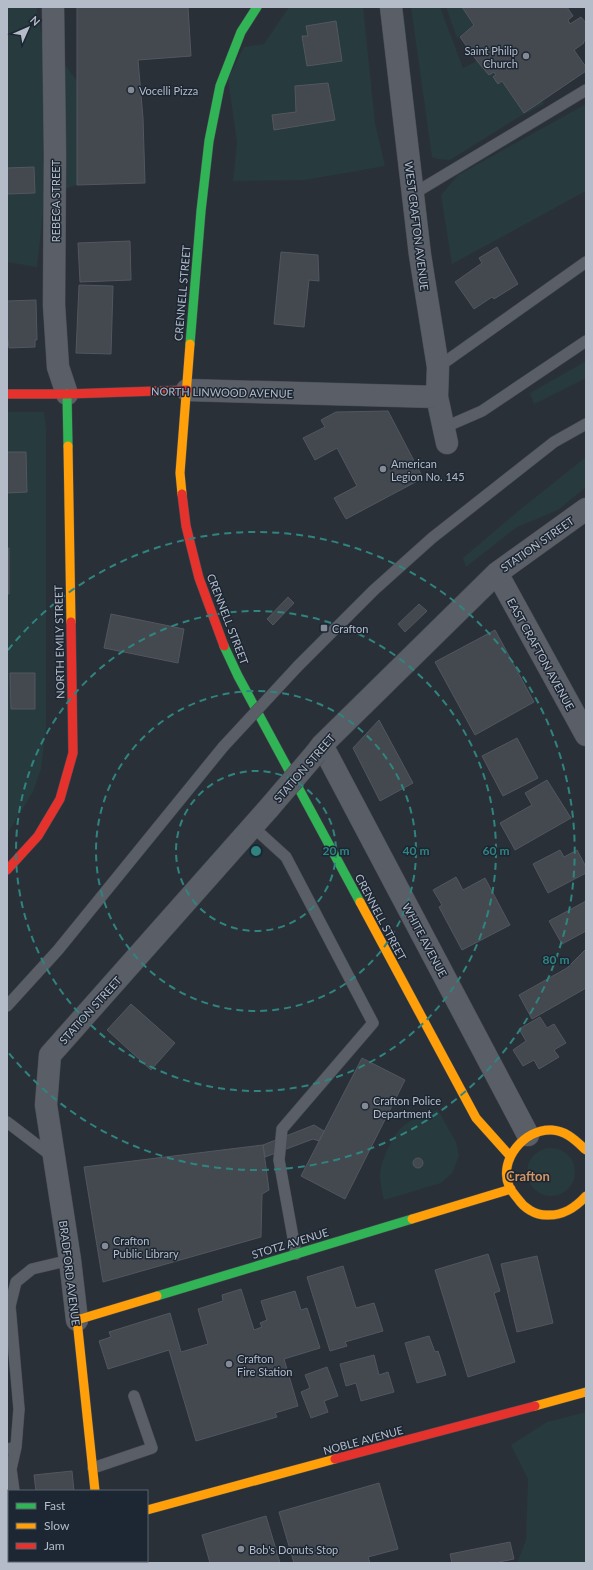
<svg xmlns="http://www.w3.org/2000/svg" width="593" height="1570" viewBox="0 0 593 1570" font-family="Lato,sans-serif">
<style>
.green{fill:#273a3e}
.building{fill:#444950;stroke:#52575f}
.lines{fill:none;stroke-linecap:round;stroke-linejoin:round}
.lane-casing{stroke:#484c53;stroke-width:12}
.street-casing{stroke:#484c53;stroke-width:23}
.fast-casing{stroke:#484c53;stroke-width:10}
.slow-casing{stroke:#484c53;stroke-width:10}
.jam-casing{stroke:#484c53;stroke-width:10}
.lane{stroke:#5a5e66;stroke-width:11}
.street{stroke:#5a5e66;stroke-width:22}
.fast{stroke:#30b455;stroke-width:9}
.slow{stroke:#ff9f0a;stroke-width:9}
.jam{stroke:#e5322d;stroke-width:9}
.lane-bridge-casing{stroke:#484c53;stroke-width:12;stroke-linecap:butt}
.street-bridge-casing{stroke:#484c53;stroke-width:23;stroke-linecap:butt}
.lane-bridge{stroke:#5a5e66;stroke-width:11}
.street-bridge{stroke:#5a5e66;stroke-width:22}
.ring{fill:none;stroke:#308480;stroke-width:2;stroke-dasharray:7 5}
.poi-dot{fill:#848b96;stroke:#1d2633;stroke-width:1.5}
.labels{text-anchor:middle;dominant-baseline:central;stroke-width:3;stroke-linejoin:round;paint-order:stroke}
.poi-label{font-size:11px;fill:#b4bcc9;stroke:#1d2633;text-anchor:start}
.street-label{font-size:11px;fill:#b4bcc9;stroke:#1d2633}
.quarter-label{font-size:13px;font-weight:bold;fill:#d59563;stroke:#1d2633}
.centre{fill:#308480;stroke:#1d2633;stroke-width:2}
.ring-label{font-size:12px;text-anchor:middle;font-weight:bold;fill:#308480;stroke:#1d2633;stroke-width:3;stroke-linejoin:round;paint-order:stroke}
</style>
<rect width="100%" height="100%" fill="#2a3038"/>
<path class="green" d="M7,7H36L41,32L77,81V185L45,195L37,267L7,262Z
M289,7H363L375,123L385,166L305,180L233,181L237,142L228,79L244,47L264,44Z
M411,7H440L463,68L477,61L489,75L494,72L496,75L493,78L498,84L502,81L524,113L542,100L544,104L517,118L450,160L437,159L432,157Z
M446,7H462L474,25L457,38Z
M586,104V191L452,264L441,195L458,175Z
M586,361V378L534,404L530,393Z
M7,412H44L46,428V727L41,769L33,792L7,834Z
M586,457V487L558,510L517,527L466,567L463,558L517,512Z
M438,1110L456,1142L459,1156L452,1173L441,1183L384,1200C382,1192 380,1183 380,1175C381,1161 392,1136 402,1127C413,1118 426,1113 438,1110Z
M527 1172a24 24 0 1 1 48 0a24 24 0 1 1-48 0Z
M586,1412V1563H517L526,1540L528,1479L511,1445L547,1422Z"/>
<path class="building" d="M77,7H188L191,56L138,60L143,118L145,183L77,185Z
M462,7H567L573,16L568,20L570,24L581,17L586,23V40L583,42L584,43L574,50L586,67V71L524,113L502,81L498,84L493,77L496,75L494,72L489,75L477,61L460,37L474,25Z
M336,21L342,61L307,66L302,36H308L306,26Z
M328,83L335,120L274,130L272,115L296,112L295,86Z
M34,167L35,193L7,194V168Z
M130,241L131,280L80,282L78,243Z
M497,247L518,284L494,299L492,297L474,309L455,282L482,263L479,258Z
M281,252L318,255L319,281L309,280L304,327L274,324Z
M79,285L113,286L111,354L76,353Z
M36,300L37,340H35V347L9,348L8,340H7V301Z
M388,411L423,478L346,519L334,498L357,486L337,448L315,460L303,438L325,427L321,420L336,412Z
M7,452H26L27,492L7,493Z
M7,548H9V594H7Z
M288,597L294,603L273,625L267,619Z
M419,604L427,611L405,632L398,624Z
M111,614L184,629L178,663L104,648Z
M495,630L534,702L475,735L435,662Z
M10,673H35V709H11Z
M379,720L413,783L380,801L353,748Z
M517,738L538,778L503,796L482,756Z
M547,780L571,818L515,850L500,823L532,805L525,793Z
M560,850L564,857L577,850L586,867V873L548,893L533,864Z
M456,877L463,890L485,878L510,925L462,950L439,907L442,905L433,890Z
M586,901V931L562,944L549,921Z
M586,949V988L532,1019L519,995L567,968Z
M131,1004L175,1043L151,1070L107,1030Z
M540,1017L547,1028L554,1024L566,1043L554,1050L559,1057L539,1069L534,1060L523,1066L513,1050L526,1041L519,1029Z
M362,1058L405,1080L345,1199L301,1176Z
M314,1125L324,1131L319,1141L313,1139L265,1157L263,1145Z
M263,1145L269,1190L262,1194L261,1237L103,1282L84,1167Z
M413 1163a5 5 0 1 1 10 0a5 5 0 1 1-10 0Z
M488,1254L500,1291L494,1293L515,1362L468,1377L435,1270Z
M537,1256L553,1323L517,1332L501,1264Z
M343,1266L356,1308L374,1303L383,1331L345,1342L347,1346L330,1351L307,1277Z
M241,1289L254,1330L262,1327L260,1323L267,1320L261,1301L295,1291L301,1310L307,1308L320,1348L284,1359L298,1406L275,1413L277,1417L196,1441L169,1350L108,1369L99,1341L111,1337L109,1332L170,1313L181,1352L208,1344L198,1309L223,1301L222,1295Z
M429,1336L435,1352L438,1351L446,1375L417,1383L405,1343Z
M374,1355L379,1375L388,1372L394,1392L361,1401L356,1383L346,1386L340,1364Z
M327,1367L338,1396L324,1401L328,1412L311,1418L301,1392L310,1388L305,1375Z
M72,1471L74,1491H36L34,1475Z
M379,1483L398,1549L368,1557L370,1563H294L279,1512Z
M266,1516L280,1563H210L202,1535Z
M510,1542L514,1559L499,1562V1563H452L450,1554Z"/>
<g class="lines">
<defs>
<path id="lane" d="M413,194L586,90
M438,367L586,262
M443,428L482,411L586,341
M298,666L374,590L432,538L554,442L586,424
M253,827L286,857L373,1023L282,1129L279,1160L296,1254
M7,1006L58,950L223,747
M7,1122L53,1157
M7,1449L16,1447L19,1409L10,1306L16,1282L32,1269L70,1260
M93,1468L152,1448L134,1396
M14,1491L11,1469L16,1447"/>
<path id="street" d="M53,7L55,155L54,305L58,367L67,394
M391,7L420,255L438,367L437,397L447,443
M187,390L437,397
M497,573L586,735
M322,745L528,1135
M316,753L322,745L497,573L586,509
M77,1320L70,1260L46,1105L50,1055L269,808"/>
<path id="fast" d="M190,344L201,211L209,141L220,86L241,32L257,7
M67,394L68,446
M224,646L238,676L360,902
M157,1296L412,1219"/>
<path id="slow" d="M68,446L71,622
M182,494L180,473L190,344
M360,902L476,1118L510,1156
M586,1150C576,1141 567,1131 552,1130C525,1128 498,1160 509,1186C511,1191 515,1195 518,1199C524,1208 535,1215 546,1215C563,1216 575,1208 586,1196
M412,1219L511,1189
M535,1406L586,1392
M95,1491L77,1320L157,1296
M147,1510L335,1459
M7,1557H9"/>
<path id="jam" d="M7,394H67L187,390
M182,494L186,526L199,578L224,646
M7,870L38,836L60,799L73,753L71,622
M335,1459L535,1406
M100,1561V1563"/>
</defs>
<use href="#lane" class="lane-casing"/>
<use href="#street" class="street-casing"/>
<use href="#fast" class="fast-casing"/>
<use href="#slow" class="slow-casing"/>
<use href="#jam" class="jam-casing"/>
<use href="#lane" class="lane"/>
<use href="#street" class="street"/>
<use href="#fast" class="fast"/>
<use href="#slow" class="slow"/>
<use href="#jam" class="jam"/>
<defs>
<path id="lane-bridge" d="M223,747L298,666"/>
<path id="street-bridge" d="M269,808L316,753"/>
</defs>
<use href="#lane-bridge" class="lane-bridge-casing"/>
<use href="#street-bridge" class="street-bridge-casing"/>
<use href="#lane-bridge" class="lane-bridge"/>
<use href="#street-bridge" class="street-bridge"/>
</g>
<g class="ring">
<circle cx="256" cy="851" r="80"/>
<circle cx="256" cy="851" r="160"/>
<circle cx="256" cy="851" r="240"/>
<path d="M8 650A319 319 0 1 1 8 1052"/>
</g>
<g class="poi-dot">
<circle cx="526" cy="56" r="4"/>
<circle cx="131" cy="90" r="4"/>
<circle cx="383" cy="469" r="4"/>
<rect x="320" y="624" width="8" height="8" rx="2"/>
<circle cx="365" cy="1106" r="4"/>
<circle cx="105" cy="1246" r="4"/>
<circle cx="229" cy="1364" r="4"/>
<circle cx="241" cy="1549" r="4"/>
</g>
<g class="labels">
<g class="poi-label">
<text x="518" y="50" text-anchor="end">Saint Philip<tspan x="518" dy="13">Church</tspan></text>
<text x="139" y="90">Vocelli Pizza</text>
<text x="391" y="463">American<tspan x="391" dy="13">Legion No. 145</tspan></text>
<text x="332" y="628">Crafton</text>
<text x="373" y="1100">Crafton Police<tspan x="373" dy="13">Department</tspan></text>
<text x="113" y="1240">Crafton<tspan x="113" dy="13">Public Library</tspan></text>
<text x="237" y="1358">Crafton<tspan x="237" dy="13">Fire Station</tspan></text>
<text x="249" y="1549">Bob's Donuts Stop</text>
</g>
<g class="street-label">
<text transform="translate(55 201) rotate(-90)">REBECA STREET</text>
<text transform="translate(417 226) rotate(83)">WEST CRAFTON AVENUE</text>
<text transform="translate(182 293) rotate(-85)">CRENNELL STREET</text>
<text transform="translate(222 392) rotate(1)">NORTH LINWOOD AVENUE</text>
<text transform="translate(537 544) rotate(-35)">STATION STREET</text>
<text transform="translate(228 619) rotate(69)">CRENNELL STREET</text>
<text transform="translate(59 642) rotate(-91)">NORTH EMILY STREET</text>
<text transform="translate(541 654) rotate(61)">EAST CRAFTON AVENUE</text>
<text transform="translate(304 768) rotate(-49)">STATION STREET</text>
<text transform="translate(381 917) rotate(62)">CRENNELL STREET</text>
<text transform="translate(425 940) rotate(62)">WHITE AVENUE</text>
<text transform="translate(90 1010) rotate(-48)">STATION STREET</text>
<text transform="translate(290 1243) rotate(-17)">STOTZ AVENUE</text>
<text transform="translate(70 1273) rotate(83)">BRADFORD AVENUE</text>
<text transform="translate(363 1440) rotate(-15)">NOBLE AVENUE</text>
</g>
<g class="quarter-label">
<text x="528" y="1176">Crafton</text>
</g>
</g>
<circle cx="256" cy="851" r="6" class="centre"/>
<g class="ring-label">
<text x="336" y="855">20 m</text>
<text x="416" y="855">40 m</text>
<text x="496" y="855">60 m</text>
<text x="556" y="964">80 m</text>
</g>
<rect width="593" height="1570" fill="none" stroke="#b4bcc9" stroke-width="16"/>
<rect x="8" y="1490" width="140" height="72" fill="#1d2633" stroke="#59626f"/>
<rect x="16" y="1503" width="20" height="6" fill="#30b455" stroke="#59626f"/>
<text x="44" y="1510" font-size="12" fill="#b4bcc9">Fast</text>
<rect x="16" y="1523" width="20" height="6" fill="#ff9f0a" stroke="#59626f"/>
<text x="44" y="1530" font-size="12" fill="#b4bcc9">Slow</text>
<rect x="16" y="1543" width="20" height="6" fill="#e5322d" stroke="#59626f"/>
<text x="44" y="1550" font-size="12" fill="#b4bcc9">Jam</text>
<g transform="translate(28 28) rotate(45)" stroke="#1d2633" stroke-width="3" paint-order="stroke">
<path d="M0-3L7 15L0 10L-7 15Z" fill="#b4bcc9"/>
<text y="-6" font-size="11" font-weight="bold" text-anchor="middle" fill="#b4bcc9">N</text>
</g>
</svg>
